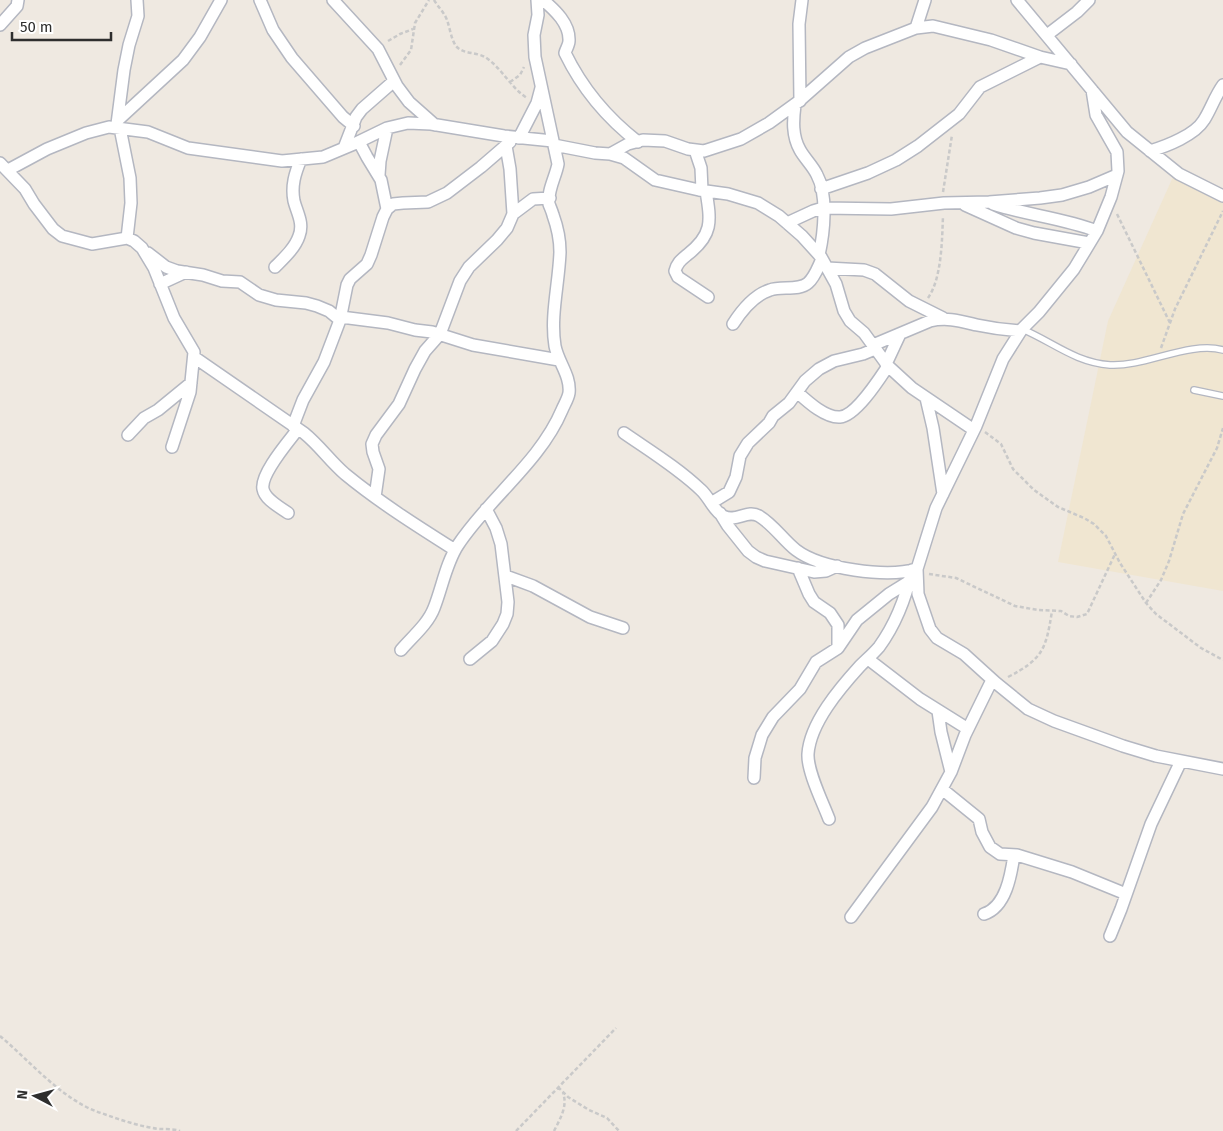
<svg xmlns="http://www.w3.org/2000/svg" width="1223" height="1131" viewBox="0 0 1223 1131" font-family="'Fira Sans',sans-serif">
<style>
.education{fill:#f0e6d1}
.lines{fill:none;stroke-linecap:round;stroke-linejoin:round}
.service-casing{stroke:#b4b7c1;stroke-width:8}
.minor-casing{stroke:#b4b7c1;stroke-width:14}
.path{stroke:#c9c9c9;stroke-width:2.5;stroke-dasharray:4 2.5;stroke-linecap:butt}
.service{stroke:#fff;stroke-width:5.5}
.minor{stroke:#fff;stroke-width:11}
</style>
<rect width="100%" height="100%" fill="#efe9e1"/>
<path class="education" d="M1173,177L1223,196V591L1058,562L1108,321Z"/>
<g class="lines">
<defs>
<path id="service" d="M1022,329C1053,342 1074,362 1110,365C1145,367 1189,341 1223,350
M1194,390L1223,396"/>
<path id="minor" d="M260,0L273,30L292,58L343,117L354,126
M333,0L378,49L397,86L409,102L435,125
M543,0C555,10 570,24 569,41C569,45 566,49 565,53C582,88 607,118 638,142
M1017,0L1127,132L1179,174L1223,196
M0,25L17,6L18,0
M916,28L925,0
M1047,35L1077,12L1089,0
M1092,90L1096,115L1117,152L1118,171L1111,197L1097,231L1074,269L1039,312L1022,329L1003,359L976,426L936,508L917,569L918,594L930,629L937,638L964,654L996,683L1028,709L1054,721L1123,746L1156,756L1223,769
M800,101L799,24L802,0
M795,105C793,120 792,136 800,150C805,159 813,166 817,175C828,195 824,233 819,255
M118,120L183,60L200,37L221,0
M117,124L124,70L129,45L138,16L137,0
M120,128L130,178L131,203L127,238
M519,138L537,103L541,88
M359,142L367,157L381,180L387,209
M554,145L595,153L610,154L624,158L655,180L699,190L728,194L758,203L779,216L802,236L821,257L836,284L844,311L850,321L864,333L888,366L912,388L974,430
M344,148L356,117L362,109L394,81
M695,150L701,168L702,190
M1150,151C1167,146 1195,135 1204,120C1211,109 1215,96 1223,85
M610,154L628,144L643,140L665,141L688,149L704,151L741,139L769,123L798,102L849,57L865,48L916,28L933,26L991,40L1040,57L1071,64
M0,163L25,189L34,204L53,229L62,236L92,244L127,238L134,241L142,248L154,268L174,318L194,352L190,392L172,447
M8,170L47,149L86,133L109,127L148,132L188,148L282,161L323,157L354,144L387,128L408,123L431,124L504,136L553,141
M379,175L380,161L387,128
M821,189L868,173L896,160L918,146L959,114L980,87L1040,57
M706,191C711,222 713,235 687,255C681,260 677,263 675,271L678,277L708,297
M993,204C1027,215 1063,218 1097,231
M965,205L1016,228L1034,233L1089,243
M513,214L533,199L550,198
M787,223L813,211L823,208L891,209L944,203L989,202L1040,198L1062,195L1089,187L1117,175
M148,253L166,267L177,271L203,275L222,281L240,282L259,295L276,300L306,303L317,306L329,311L340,320
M275,267C284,258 295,248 299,236C304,223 297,213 294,201C291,186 295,173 301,159
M827,268L864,270L875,274L909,301L943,318
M160,284L186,272
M341,317L388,323L415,330L432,332L473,345L559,360
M733,324C742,310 754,295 770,290C781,286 799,291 808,283C815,277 818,267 822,259
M873,345L930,321C947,317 960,321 977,325C991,328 1006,330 1021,331
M194,357L304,433C319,445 330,461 345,474C379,502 417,526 455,550
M886,364L900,334
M797,392C807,401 825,418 840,417C856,416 880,378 888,366
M926,398L933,428L943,494
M293,426L303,400L324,362L340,320L347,285L350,279L367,264L371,255L383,217L387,209L393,204L403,203L428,202L447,193L481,167L510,142
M624,433C650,451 678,468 701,490C709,497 713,510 723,516C736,523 747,509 759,516C774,525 783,540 796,550C821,569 887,578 917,569
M128,435L144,418L158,410L191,383
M375,497L379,469L373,452L372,444L376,435L399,404L415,369L425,351L440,334L460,281L469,267L497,240L507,228L513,214L510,169L506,146
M711,503L729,492L736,477L740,456L748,443L769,423L773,416L789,403L805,381L819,369L834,361L863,354L875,349
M288,513C280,507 265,500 263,489C260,474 289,441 298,429
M720,513L728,526L748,551L756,557L765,561L814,572L826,571L837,566
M798,568L809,594L814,602L830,613L838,625V646
M506,576L533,586L590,617L623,628
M401,650C412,637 428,624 434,608C442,588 446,563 458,545C489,498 540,462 562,410C564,405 568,399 569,393C571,376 558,362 555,346C550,316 559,283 560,252C560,240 557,226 553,215C552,211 550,207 549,204C547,191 556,176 558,164L535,57L534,35L538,15L537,0
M470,659L492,641L503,624L507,614L508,602L501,544L496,528L486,509
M868,659L920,699L968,729
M938,711L941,732L951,772
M754,778L755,758L762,735L773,717L800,689L816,662L838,648L857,620L889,594L910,581
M942,789L979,819L982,832L990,847L1000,854L1017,855L1072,872L1126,894
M829,819C823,803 807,771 808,754C810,723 840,688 860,666C866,660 873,654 879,647C895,625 906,597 912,570
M984,914C1006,907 1011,875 1014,855
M851,917L932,807L951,772L965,735L992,680
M1110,936L1121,909L1151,824L1181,761"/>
</defs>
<use href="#service" class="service-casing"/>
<use href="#minor" class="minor-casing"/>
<path class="path" d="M434,0C438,7 444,12 447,20C450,28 451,39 456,46C462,54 476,52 485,57C502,68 510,87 527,98
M388,41L400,34L413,29
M400,65L411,50L415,23L429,0
M510,82L520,75L524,67
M943,192L952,135
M1117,214L1170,323
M928,298C942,278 942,239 943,216
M1161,348L1175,309L1223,211
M985,432L1001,444L1013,469L1034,490L1058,507L1084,518L1094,524L1106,536L1120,563L1146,603L1156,614L1201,648L1223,660
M929,574L956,578L1015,606L1038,610L1061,611L1069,616L1077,617L1087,614L1115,554
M1146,603L1161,580L1169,561L1183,514L1217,448L1223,428
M1008,677C1043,659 1046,649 1052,611
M0,1036C30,1061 63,1101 101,1113C118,1119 135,1125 153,1128C161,1130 172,1128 180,1131
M558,1087L568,1097L589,1110L607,1118L619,1131
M516,1131L616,1028
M554,1131C560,1119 568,1106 563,1093"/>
<use href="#service" class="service"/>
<use href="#minor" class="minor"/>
</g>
<g transform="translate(35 1096) rotate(276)" stroke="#ffffff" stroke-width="4" paint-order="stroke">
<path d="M0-4L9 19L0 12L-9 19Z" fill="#2e2e2e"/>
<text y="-8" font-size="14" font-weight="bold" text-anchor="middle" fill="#2e2e2e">N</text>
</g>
<path d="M12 32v8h99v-8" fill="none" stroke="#2e2e2e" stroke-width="2.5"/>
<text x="20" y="32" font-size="15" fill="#2e2e2e" stroke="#ffffff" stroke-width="4" paint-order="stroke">50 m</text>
</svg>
